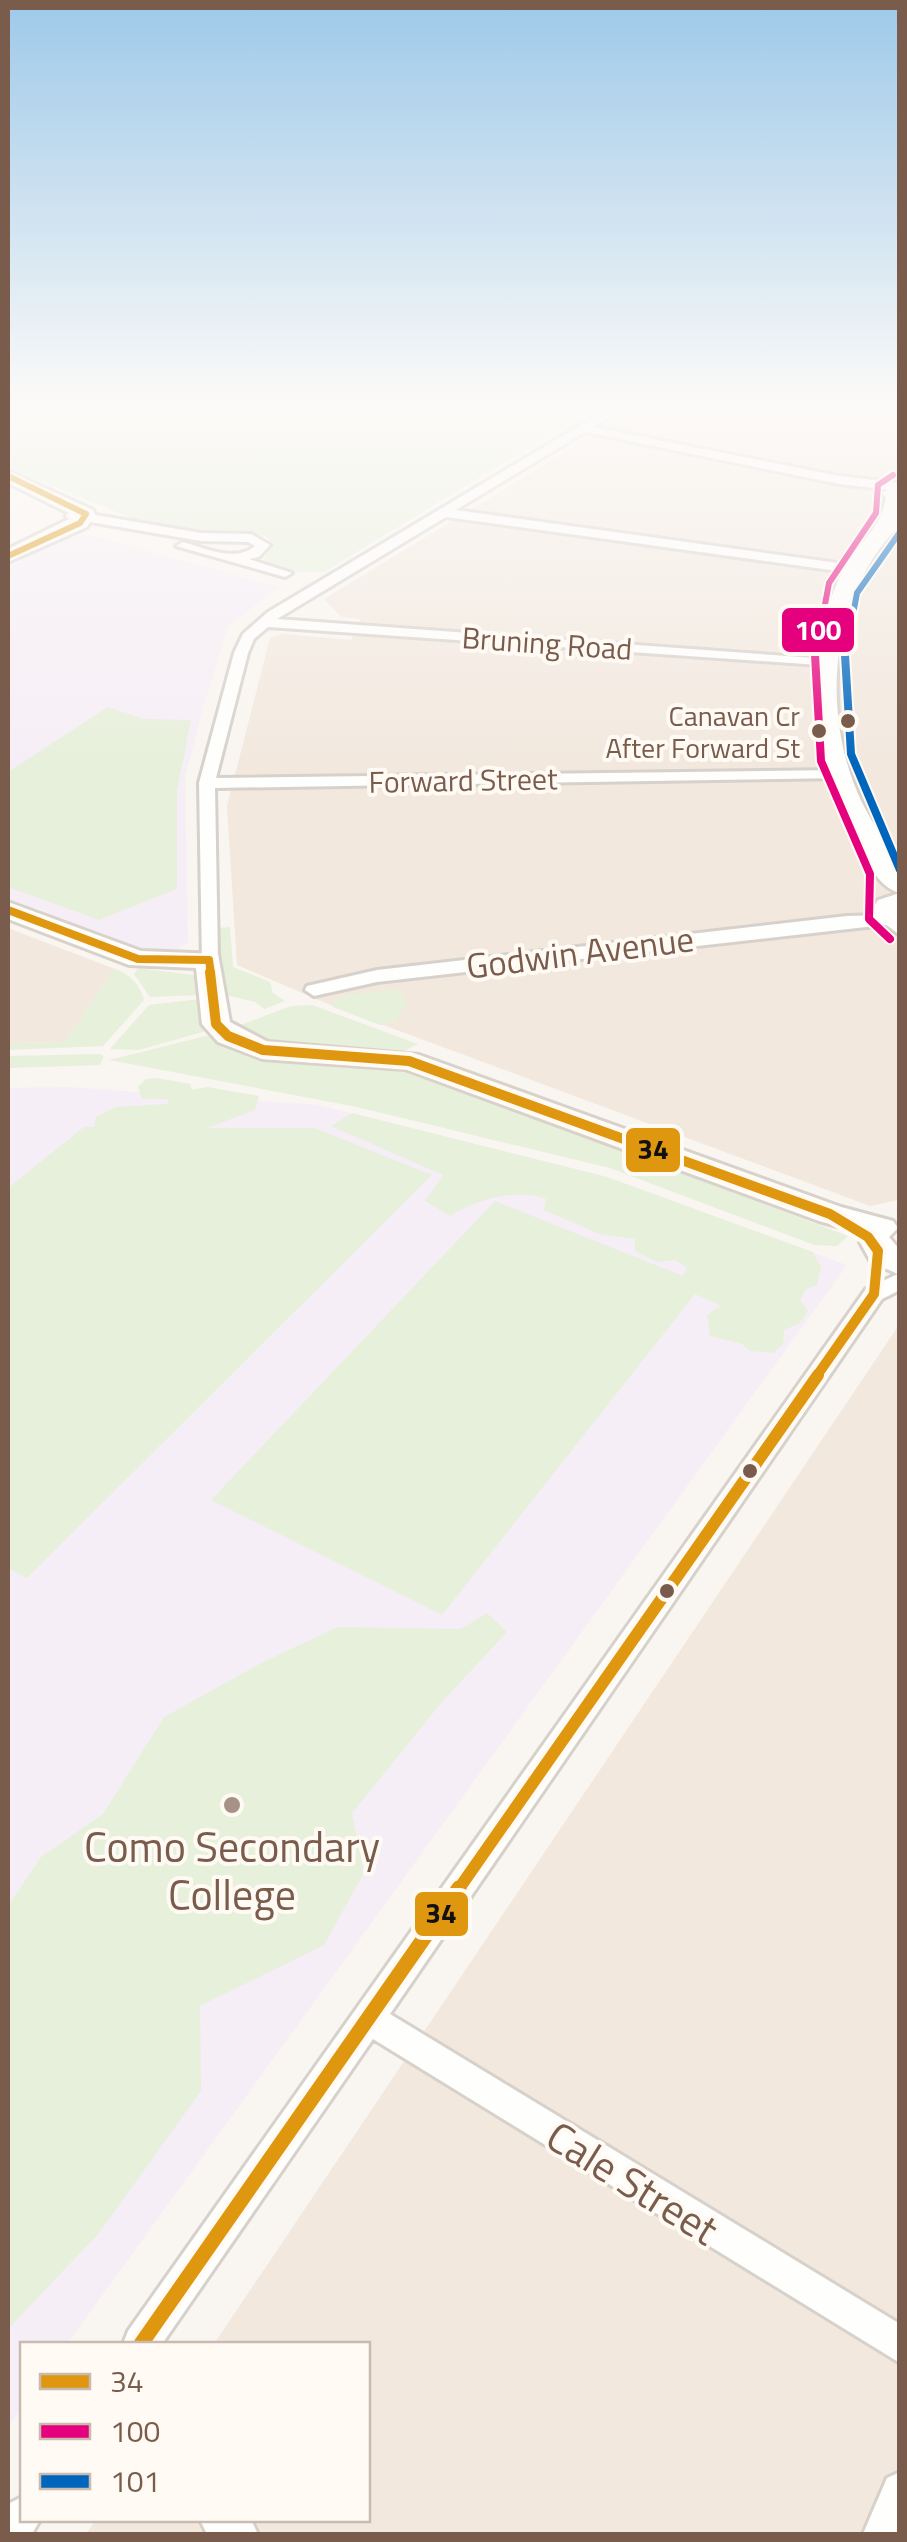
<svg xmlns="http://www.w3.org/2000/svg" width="907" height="2542" viewBox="0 0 907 2542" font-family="'Titillium Web',sans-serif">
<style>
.residential{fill:#f2e8de}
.education{fill:#f6eef6}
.green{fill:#e7f0db}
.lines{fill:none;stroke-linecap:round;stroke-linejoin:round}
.street-casing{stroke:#d7d1cb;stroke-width:6}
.secondary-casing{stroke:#d9d2cb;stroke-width:6}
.primary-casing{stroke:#dad1cc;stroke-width:4}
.street{fill:#fefefd;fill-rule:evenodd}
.secondary{fill:#fefefd;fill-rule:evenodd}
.primary{fill:#f3eee8;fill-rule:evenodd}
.bus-1-far4-casing{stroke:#fffaf3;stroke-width:10}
.bus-1-far3-casing{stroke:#fffaf3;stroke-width:12}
.bus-1-far2-casing{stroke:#fffaf3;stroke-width:18}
.bus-1-far1-casing{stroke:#fffaf3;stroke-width:20}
.bus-1-casing{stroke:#fffaf3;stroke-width:22}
.bus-2-far1-casing{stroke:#fffaf3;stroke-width:10}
.bus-2-casing{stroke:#fffaf3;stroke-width:12}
.bus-3-far1-casing{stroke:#fffaf3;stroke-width:10}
.bus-3-casing{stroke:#fffaf3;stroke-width:12}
.bus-1-far4{stroke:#de970f;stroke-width:6}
.bus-1-far3{stroke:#de970f;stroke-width:8}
.bus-1-far2{stroke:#de970f;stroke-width:10}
.bus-1-far1{stroke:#de970f;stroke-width:12}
.bus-1{stroke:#de970f;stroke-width:15}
.bus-2-far1{stroke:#e5007d;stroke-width:6}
.bus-2{stroke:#e5007d;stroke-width:8}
.bus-3-far1{stroke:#0065bd;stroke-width:6}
.bus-3{stroke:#0065bd;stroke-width:8}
.bus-dot{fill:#7a5c4d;stroke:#fffaf3;stroke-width:4}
.poi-dot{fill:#a69286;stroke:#fffaf3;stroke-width:4}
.labels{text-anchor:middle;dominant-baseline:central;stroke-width:8;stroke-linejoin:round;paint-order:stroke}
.far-bus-label{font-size:28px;fill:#7a5c4d;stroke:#fffaf3;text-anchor:end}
.far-street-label{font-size:30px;fill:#7a5c4d;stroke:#fffaf3}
.street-label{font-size:35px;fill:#7a5c4d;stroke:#fffaf3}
.near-poi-label{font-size:42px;fill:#7a5c4d;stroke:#fffaf3}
.near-street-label{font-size:42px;fill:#7a5c4d;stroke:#fffaf3}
.line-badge{stroke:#fffaf3;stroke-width:4}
.badge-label{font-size:28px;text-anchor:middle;font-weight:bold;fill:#fff}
.pale-badge-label{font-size:28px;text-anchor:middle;font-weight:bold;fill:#111}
</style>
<rect width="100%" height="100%" fill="#f9f5f0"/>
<path class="residential" d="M639,407H849L899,419L898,1200L870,1206L335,1007L237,965L227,806L270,638L283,634L351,640L360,619L341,617L324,599Z
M8,928L115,969L64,1042L8,1043Z
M899,1325V2534H86L96,2520H368V2344H214Z"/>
<path class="education" d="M89,535L279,587L228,627L205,701L185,777L188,942L176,951L160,953L134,946L8,899V567L69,536Z
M67,1087L318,1105L607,1177L847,1265L67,2344H22V2407L8,2427V1088Z"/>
<path class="green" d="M8,407H595L324,572H300L263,562L272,542L265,536L152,526L8,468Z
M108,707L144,719L191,720L177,791V889L99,920L8,887V772Z
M230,927L233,967L270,982L273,993L285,1001L264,1009L255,1002L222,994L216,928Z
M138,968L193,975L198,980V995L150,997L134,974Z
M115,969C129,973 141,986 144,1000L103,1046L8,1050V1043L64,1042Z
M399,989L407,1002L395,1022L380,1025L333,1007V1002L345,995Z
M200,999L206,1031L139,1050L110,1049L149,1005Z
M312,1005L418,1044L400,1053L286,1046L269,1044L235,1027L291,1006Z
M210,1035L227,1047L264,1059L406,1068L848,1236L837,1246L814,1245L610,1168L357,1107L109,1060Z
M99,1054L104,1056L100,1065L8,1068V1056Z
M157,1078L190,1084L192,1090L207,1087L259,1096L255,1110L207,1128H315L432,1175L27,1578L8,1568V1188L84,1127H94L96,1117L116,1107L167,1104L169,1099H142L138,1087L146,1079Z
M352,1113L607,1177L813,1252L821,1267L817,1285L806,1289L800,1300L808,1311L800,1323L784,1330L783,1344L773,1353L750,1351L742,1344L710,1336L707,1315L721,1306L695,1294L442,1615L211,1500L495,1201L683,1276L687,1268L675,1260L657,1262L635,1251V1239L599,1234L544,1210L546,1199C516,1188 477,1199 450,1216L425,1201L443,1175L331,1126Z
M487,1613L507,1632L442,1702L352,1813L364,1873L324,1945L200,2006L201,2091L99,2233L8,2329V1906L41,1857L103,1814L164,1717L263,1662L338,1627L461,1629Z"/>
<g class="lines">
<defs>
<path id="street" d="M611,407H625L594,427L839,476L900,483V491L839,484L585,432L456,510L852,565L859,569L852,573L446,517L277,619L829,659L836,663L834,666L268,627L254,639L248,653L216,778L839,770L847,775L845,778L215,788L218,960L209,966L202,964L199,783L234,653L243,634L268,612Z
M72,511L201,533L251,534L270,545L259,557L249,559L292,573L285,577L176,546L183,542C205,548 235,563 255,546L248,542L201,541L67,518L66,515Z
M887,915L896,920L893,924L377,982L314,996L305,990L307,986L377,970L847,916Z
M900,1273V1290L882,1299L390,2014L900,2324V2363L373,2039L162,2344H123L128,2331L866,1289Z
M900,2472V2534H863L887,2478Z
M22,2497V2520H40L32,2534H8V2504Z
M200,2520H251L258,2534H207Z"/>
<path id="secondary" d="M8,471L93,510L95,514L87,527L8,562V549L75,516L8,483Z
M900,483V525C831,593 820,708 859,796C873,828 900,856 900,893C875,887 865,854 854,834C812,756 802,658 840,576C854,545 879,533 886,498L882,493Z
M900,893V935L870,913L878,900Z
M8,902L141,951L218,954L230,1022L268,1042L419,1055L841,1207L893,1221L898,1228L889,1237L900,1250V1275L871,1262L860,1242L866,1234L819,1221L405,1069L263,1059L218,1042L202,1024L196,968L129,965L8,919Z"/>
<path id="primary" d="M872,407H900V417L875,411Z"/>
</defs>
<use href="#street" class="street-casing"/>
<use href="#secondary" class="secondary-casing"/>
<use href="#primary" class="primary-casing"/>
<use href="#street" class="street"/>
<use href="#secondary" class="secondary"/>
<use href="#primary" class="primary"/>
<defs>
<path id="bus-1-far4" d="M8,476L86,514L80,523L8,556"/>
<path id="bus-1-far3" d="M8,910L138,959L209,960
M209,960L211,974"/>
<path id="bus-1-far2" d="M210,972L216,1024L228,1036L263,1050L409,1061L830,1214L868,1237L878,1251L874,1294L816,1377"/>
<path id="bus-1-far1" d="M458,1890L818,1375"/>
<path id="bus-1" d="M141,2344L459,1888"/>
<path id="bus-2-far1" d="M815,657L829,583L876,513L878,485L893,475"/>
<path id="bus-2" d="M815,655L821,761L870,874L869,919L890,939"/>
<path id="bus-3-far1" d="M845,657L857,593L900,532"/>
<path id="bus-3" d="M845,655L851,754L900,870"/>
</defs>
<use href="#bus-1-far4" class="bus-1-far4-casing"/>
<use href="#bus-1-far3" class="bus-1-far3-casing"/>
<use href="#bus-1-far2" class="bus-1-far2-casing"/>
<use href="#bus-1-far1" class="bus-1-far1-casing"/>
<use href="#bus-1" class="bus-1-casing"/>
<use href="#bus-2-far1" class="bus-2-far1-casing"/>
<use href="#bus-2" class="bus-2-casing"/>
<use href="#bus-3-far1" class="bus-3-far1-casing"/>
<use href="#bus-3" class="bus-3-casing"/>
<use href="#bus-1-far4" class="bus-1-far4"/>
<use href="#bus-1-far3" class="bus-1-far3"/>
<use href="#bus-1-far2" class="bus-1-far2"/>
<use href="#bus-1-far1" class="bus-1-far1"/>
<use href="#bus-1" class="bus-1"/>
<use href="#bus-2-far1" class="bus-2-far1"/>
<use href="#bus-2" class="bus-2"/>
<use href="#bus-3-far1" class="bus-3-far1"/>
<use href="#bus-3" class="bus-3"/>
</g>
<linearGradient id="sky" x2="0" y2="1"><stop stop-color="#9ec9e9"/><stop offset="0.53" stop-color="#fcfaf8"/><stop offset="1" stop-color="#fcfaf8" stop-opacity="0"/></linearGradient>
<rect width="907" height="763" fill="url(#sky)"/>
<g class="bus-dot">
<circle cx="848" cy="721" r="9"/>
<circle cx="819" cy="731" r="9"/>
<circle cx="750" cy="1471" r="9"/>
<circle cx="667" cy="1591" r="9"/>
</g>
<circle class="poi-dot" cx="232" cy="1805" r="10"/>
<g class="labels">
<g class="far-bus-label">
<text x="800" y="715">Canavan Cr<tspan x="800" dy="32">After Forward St</tspan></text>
</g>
<g class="far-street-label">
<text transform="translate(547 643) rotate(4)">Bruning Road</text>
<text transform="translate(463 780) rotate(-1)">Forward Street</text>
</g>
<g class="street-label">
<text transform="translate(580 952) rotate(-7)">Godwin Avenue</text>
</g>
<g class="near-poi-label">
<text x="232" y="1846">Como Secondary<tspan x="232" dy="48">College</tspan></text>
</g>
<g class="near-street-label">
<text transform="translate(633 2182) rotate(32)">Cale Street</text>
</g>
</g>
<g class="line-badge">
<rect x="780" y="606" width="76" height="48" rx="10" fill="#e5007d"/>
<rect x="624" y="1126" width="58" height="48" rx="10" fill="#de970f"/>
<rect x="413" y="1890" width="57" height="48" rx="10" fill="#de970f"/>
</g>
<g class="badge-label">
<text x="818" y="640">100</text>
</g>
<g class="pale-badge-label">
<text x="653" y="1159">34</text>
<text x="441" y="1923">34</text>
</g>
<rect width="907" height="2542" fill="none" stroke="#7a5c4d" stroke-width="20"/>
<rect x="20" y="2342" width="350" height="180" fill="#fffaf3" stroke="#cabbb1" stroke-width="2.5"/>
<rect x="40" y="2374" width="50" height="15" fill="#de970f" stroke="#cabbb1" stroke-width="2.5"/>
<text x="110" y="2392" font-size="30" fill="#7a5c4d">34</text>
<rect x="40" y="2424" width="50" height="15" fill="#e5007d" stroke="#cabbb1" stroke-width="2.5"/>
<text x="110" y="2442" font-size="30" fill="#7a5c4d">100</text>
<rect x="40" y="2474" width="50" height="15" fill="#0065bd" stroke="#cabbb1" stroke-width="2.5"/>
<text x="110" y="2492" font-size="30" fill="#7a5c4d">101</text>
</svg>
